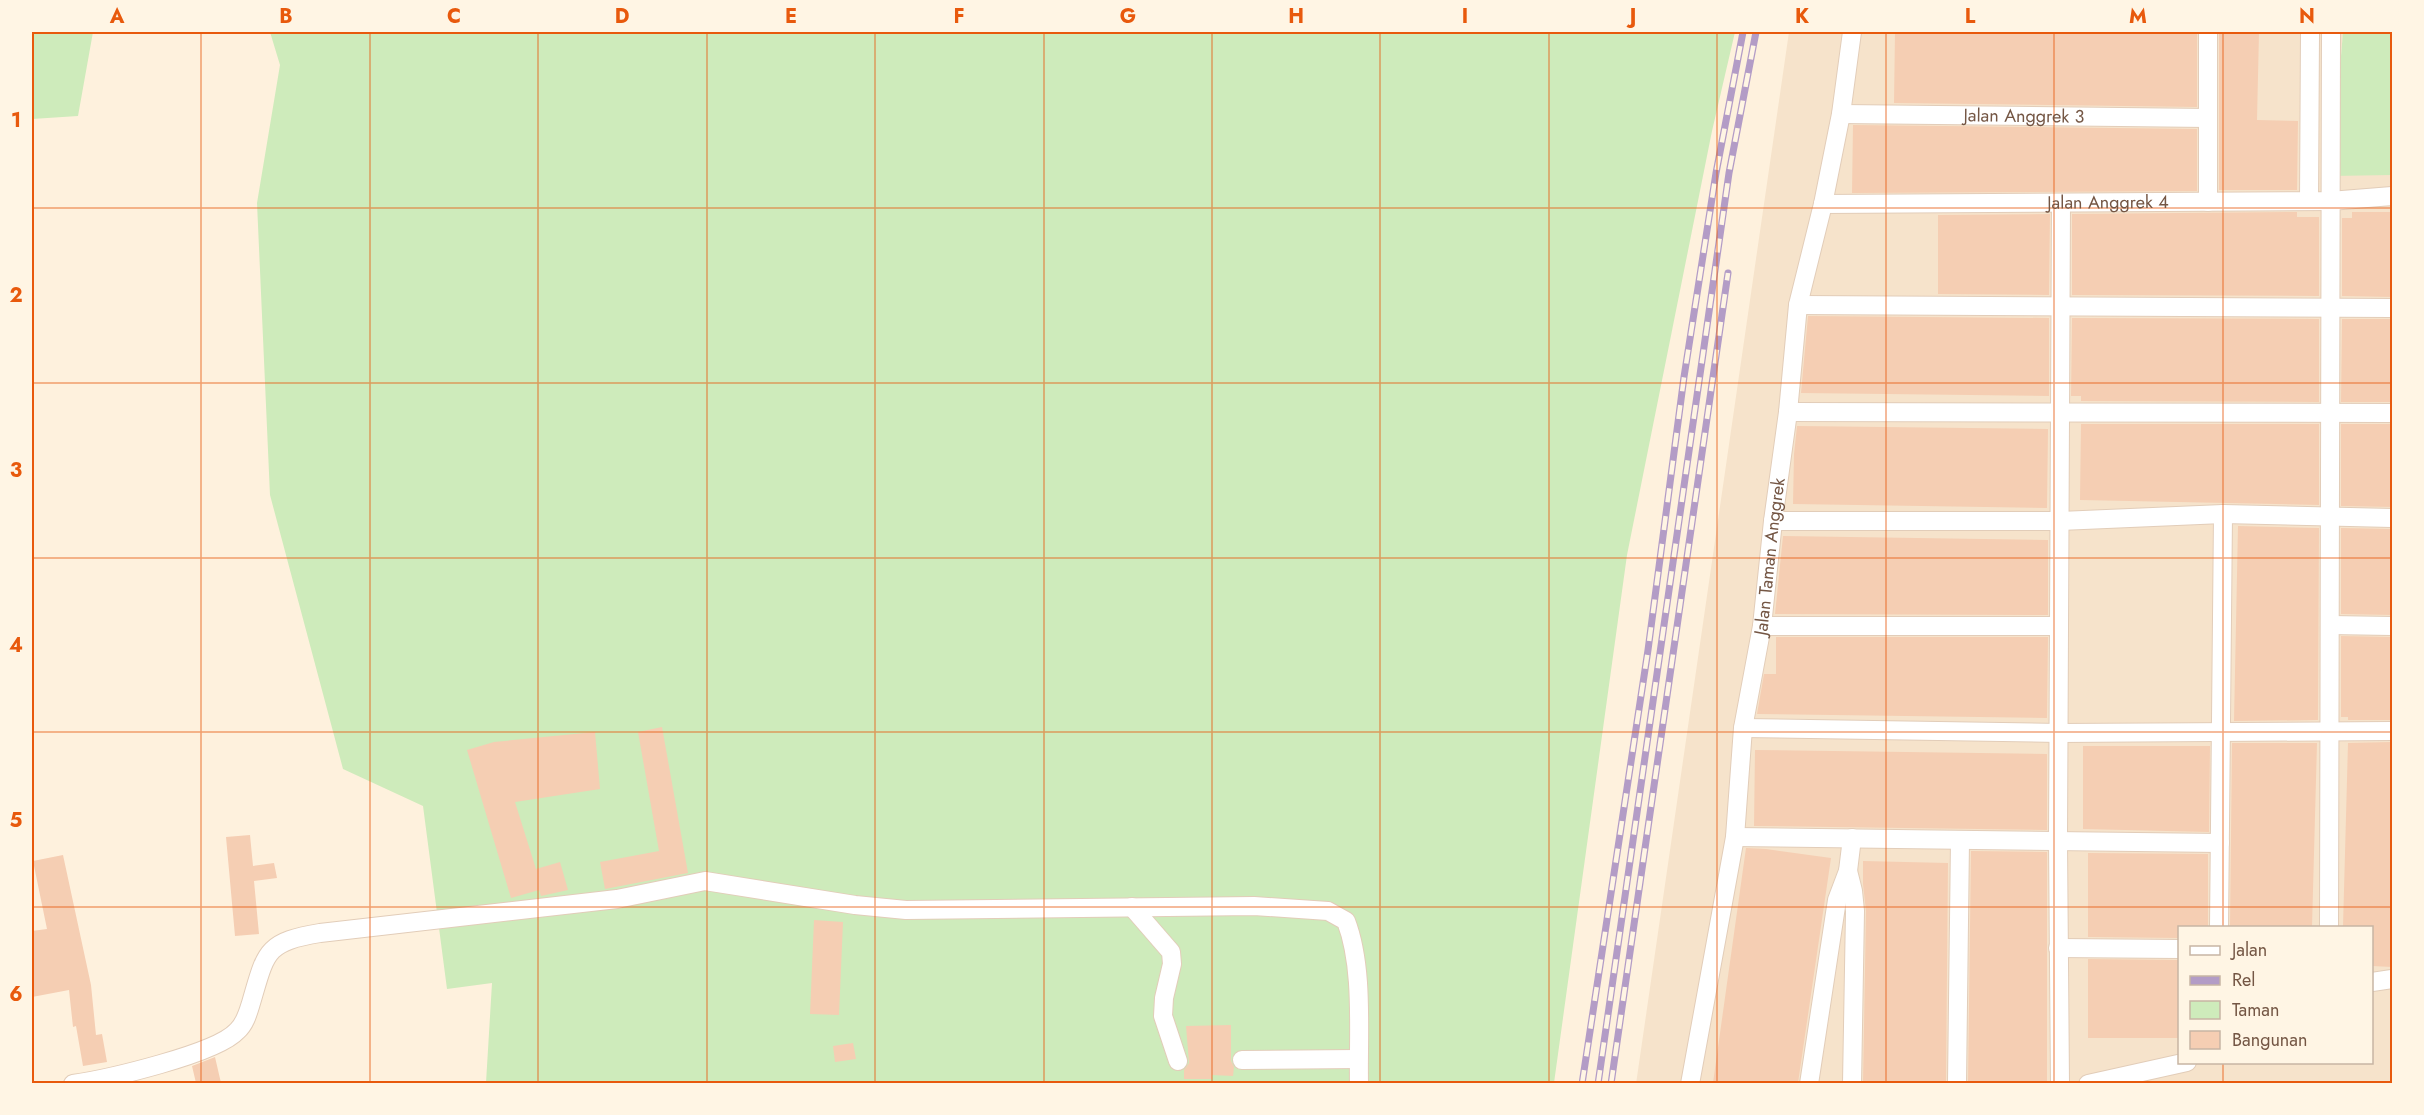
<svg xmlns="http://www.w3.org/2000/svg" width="2424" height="1115" viewBox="0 0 2424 1115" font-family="Jost,sans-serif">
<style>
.residential{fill:#f6e3cb;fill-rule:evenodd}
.green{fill:#ceebbb}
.building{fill:#f5ceb3}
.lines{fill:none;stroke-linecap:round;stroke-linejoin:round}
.minor-casing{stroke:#e2cdb9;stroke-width:20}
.minor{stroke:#fff;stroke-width:18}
.rail-casing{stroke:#b39cc6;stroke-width:7}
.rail{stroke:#fff5e4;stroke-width:4.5;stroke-dasharray:14;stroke-linecap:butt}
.grid{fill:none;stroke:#e8590c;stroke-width:1.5;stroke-opacity:0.55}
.labels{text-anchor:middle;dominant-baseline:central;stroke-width:6;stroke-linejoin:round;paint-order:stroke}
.street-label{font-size:18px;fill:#745644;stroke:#fff5e4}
.neatline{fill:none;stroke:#e8590c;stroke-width:2}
.grid-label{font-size:20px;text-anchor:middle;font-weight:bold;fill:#e8590c}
</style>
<rect width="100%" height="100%" fill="#fef1dd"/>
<path class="residential" d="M1789,32H2343L2331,175H2392V1083L1636,1084ZM2180,928H2372V1062H2180Z"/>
<path class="green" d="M32,32H93L78,116L32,119Z
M270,32H1735L1712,131L1627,555L1554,1083H486L492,983L447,989L423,806L343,769L270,495L257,203L280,65Z
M2343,32H2392V175L2331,176Z"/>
<path class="building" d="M1895,32H2197V107L1894,103Z
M2219,32H2259L2257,120L2298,121L2297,190H2219Z
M1853,125L2197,129V191L1852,193Z
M2297,212V217H2319V296L2072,295V214Z
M2352,212H2392V297L2342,296V218H2352Z
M2050,214L2049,295L1938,294V215Z
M1808,316L2049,318V396L1801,393Z
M2072,318L2319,319V402L2081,401V396H2071Z
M2342,319H2392V402H2341Z
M2081,424H2319V505L2080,500Z
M2341,424H2392V507L2341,506Z
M1797,426L2048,429L2047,508L1793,504L1794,454Z
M2238,526L2319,528L2318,720L2234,721Z
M2341,528L2392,529V615L2341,614Z
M1783,536L2048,540V615L1775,614Z
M2341,636L2392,637V720H2348V717H2341Z
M1776,637H2048L2047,718L1757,714L1764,674H1776Z
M662,727L688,873L605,889L600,862L659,851L638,732Z
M595,732L600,789L515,802L536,869L560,862L568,890L541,896L539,890L511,898L467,750L494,742Z
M2392,742V967L2372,966V927H2343L2348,743Z
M2232,743H2317L2312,927H2230Z
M2083,746H2210L2209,832L2083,829Z
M1755,750L2047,754V830L1754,826Z
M250,835L253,866L274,863L277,878L254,881L259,934L235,936L226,837Z
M1746,848L1766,849L1831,858L1798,1083H1713Z
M1971,851L2047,852V1083H1968Z
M2088,853L2208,854V927H2180V938L2088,937Z
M63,855L91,985L96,1035L102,1034L107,1062L83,1066L76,1026L73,1027L69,990L32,997V931L47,929L33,861Z
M1863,861L1948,863L1946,1083H1863L1866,911L1863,884Z
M814,920L843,922L839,1015L810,1014Z
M2088,959L2180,960V1038H2088Z
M1231,1025V1061L1234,1067L1233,1076L1212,1075V1079H1184V1070L1189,1063L1186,1026Z
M853,1043L856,1059L835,1062L833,1046Z
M215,1057L221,1083H196L192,1066Z"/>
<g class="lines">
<defs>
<g id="minor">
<path id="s1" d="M1841,114L2208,118"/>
<path d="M2309,201L2310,32"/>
<path d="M2208,202V32"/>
<path id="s2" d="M1823,204L2330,201L2392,196"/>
<path d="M1798,305L2392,308"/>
<path d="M1788,412L2392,413"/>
<path d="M1773,521H2060L2223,514L2392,518"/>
<path d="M2330,625L2392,626"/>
<path d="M1762,626H2059"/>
<path d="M1743,728L2059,733L2392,731"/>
<path d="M1735,837L2220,843"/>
<path d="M1848,871L1853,891L1855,911L1852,1084"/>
<path d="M1132,907L1171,952L1172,964L1164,998L1163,1016L1178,1061"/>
<path d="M2219,928L2223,514"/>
<path d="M2329,928L2331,32"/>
<path d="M2058,948L2180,949"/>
<path d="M2372,982L2392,979"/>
<path d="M1242,1060L1358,1059"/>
<path d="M73,1084C107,1079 216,1054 237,1031C245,1024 248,1013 251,1003C266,952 265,942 320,933L617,899L705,881L855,905L906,910L1254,906L1328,911L1346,921C1364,968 1358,1033 1359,1084"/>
<path id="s3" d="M1690,1084L1735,837L1743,728L1762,626L1773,521L1788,412L1798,305L1823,204L1841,114L1852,32"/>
<path d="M1809,1084L1837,900L1848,871L1852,838"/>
<path d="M1957,1084L1960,840"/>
<path d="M2060,1084L2058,841L2061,203"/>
<path d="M2088,1084L2187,1062"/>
</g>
</defs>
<use href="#minor" class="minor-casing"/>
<use href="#minor" class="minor"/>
<defs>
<path id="rail" d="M1582,1084L1648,650L1684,377L1716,173L1743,32
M1598,1084L1729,173L1756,32
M1611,1084L1728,273"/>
</defs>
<use href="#rail" class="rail-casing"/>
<use href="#rail" class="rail"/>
</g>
<path class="grid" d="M201,32V1084M370,32V1084M538,32V1084M707,32V1084M875,32V1084M1044,32V1084M1212,32V1084M1380,32V1084M1549,32V1084M1717,32V1084M1886,32V1084M2054,32V1084M2223,32V928M32,208H2392M32,383H2392M32,558H2392M32,732H2392M32,907H2392M2223,1062V1084"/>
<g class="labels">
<g class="street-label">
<text stroke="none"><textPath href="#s1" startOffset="183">Jalan Anggrek 3</textPath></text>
<text stroke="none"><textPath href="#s2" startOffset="285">Jalan Anggrek 4</textPath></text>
<text stroke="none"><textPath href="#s3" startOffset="534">Jalan Taman Anggrek</textPath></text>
</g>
</g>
<rect width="2424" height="1115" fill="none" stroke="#fff5e4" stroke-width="66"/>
<rect x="2178" y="926" width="195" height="138" fill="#fff5e4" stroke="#c7b5a4" stroke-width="1.5"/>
<rect x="2190" y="946" width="30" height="9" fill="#ffffff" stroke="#c7b5a4" stroke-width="1.5"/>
<text x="2232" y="956" font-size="18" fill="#745644">Jalan</text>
<rect x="2190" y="976" width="30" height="9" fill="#b39cc6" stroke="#c7b5a4" stroke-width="1.5"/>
<text x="2232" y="986" font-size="18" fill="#745644">Rel</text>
<rect x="2190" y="1001" width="30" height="18" fill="#ceebbb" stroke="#c7b5a4" stroke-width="1.5"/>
<text x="2232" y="1016" font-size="18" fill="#745644">Taman</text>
<rect x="2190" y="1031" width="30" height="18" fill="#f5ceb3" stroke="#c7b5a4" stroke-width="1.5"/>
<text x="2232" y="1046" font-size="18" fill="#745644">Bangunan</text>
<rect x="33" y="33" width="2358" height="1049" class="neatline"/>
<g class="grid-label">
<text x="117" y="23">A</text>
<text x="286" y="23">B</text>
<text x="454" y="23">C</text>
<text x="622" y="23">D</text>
<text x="791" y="23">E</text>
<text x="959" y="23">F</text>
<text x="1128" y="23">G</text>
<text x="1296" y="23">H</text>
<text x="1465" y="23">I</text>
<text x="1633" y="23">J</text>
<text x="1802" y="23">K</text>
<text x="1970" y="23">L</text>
<text x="2138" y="23">M</text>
<text x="2307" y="23">N</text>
<text x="16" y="127">1</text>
<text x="16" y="302">2</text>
<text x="16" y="477">3</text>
<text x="16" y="652">4</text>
<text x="16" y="827">5</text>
<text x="16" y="1001">6</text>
</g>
</svg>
